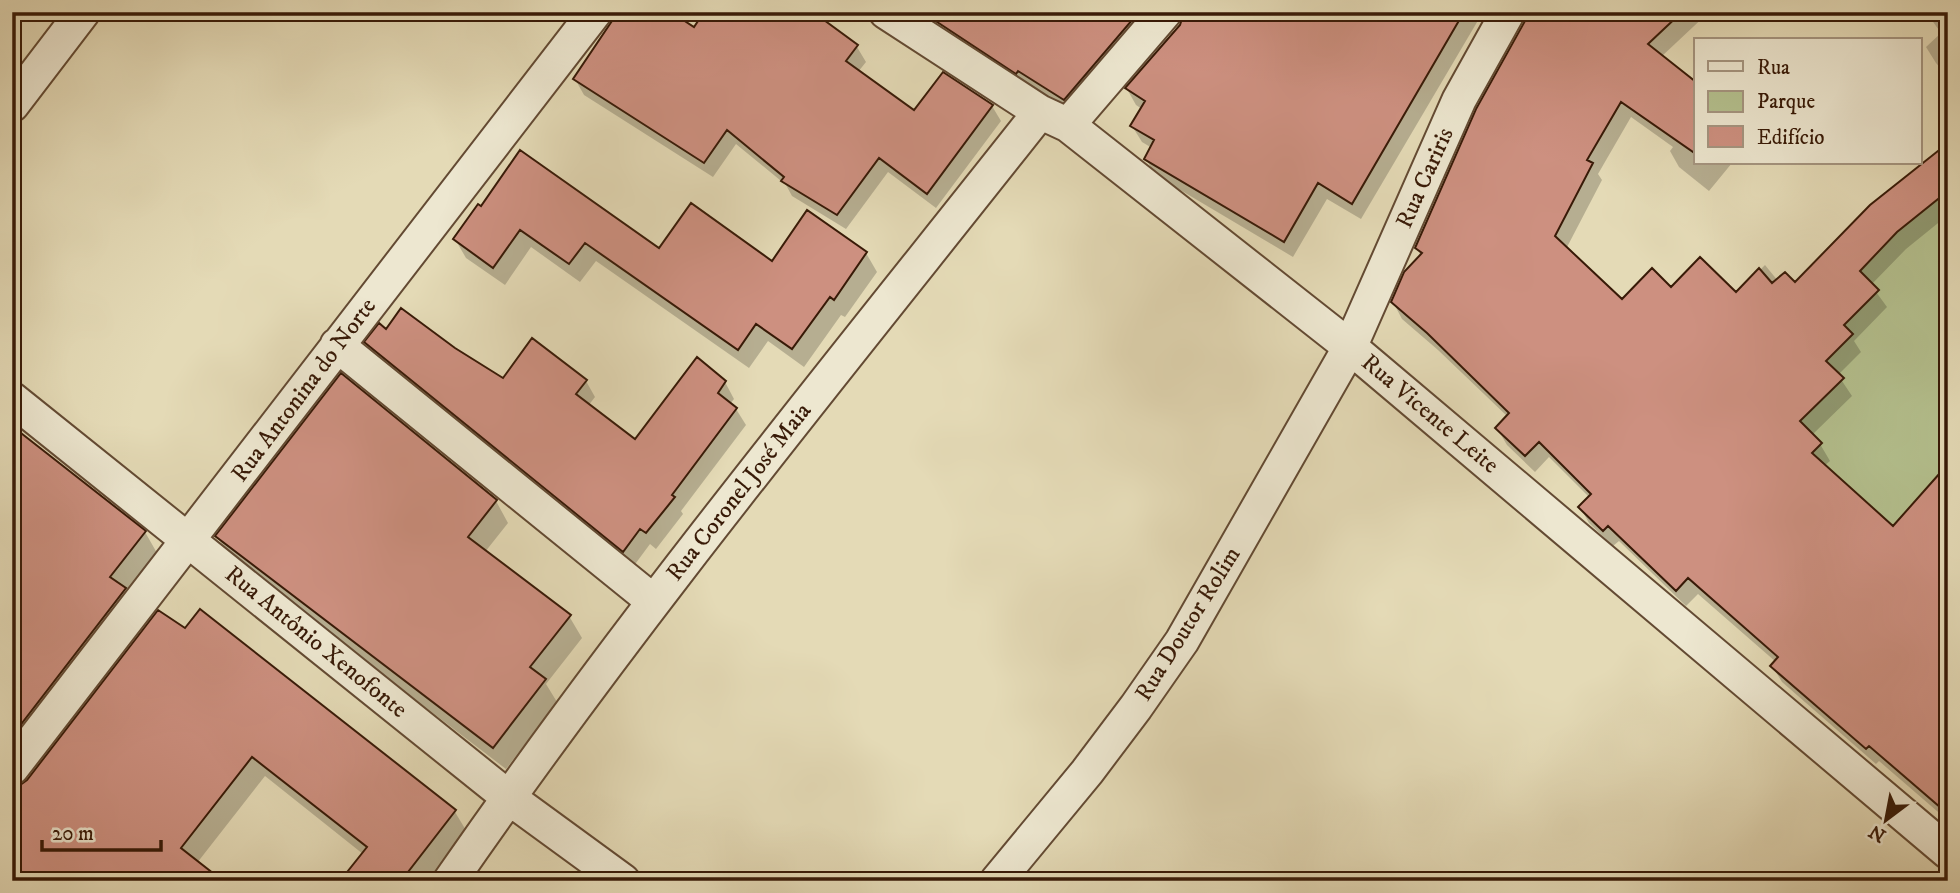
<svg xmlns="http://www.w3.org/2000/svg" width="1960" height="893" viewBox="0 0 1960 893" font-family="'IM FELL DW Pica',serif">
<style>
.green{fill:#b4c08e;stroke:#766d4a;stroke-width:2}
.shadow{fill:#0003}
.building{fill:#cd9080;stroke:#381a07;stroke-width:2}
.lines{fill:none;stroke-linecap:round;stroke-linejoin:round}
.minor-casing{stroke:#634a33;stroke-width:37}
.minor{stroke:#ede7d0;stroke-width:33}
.labels{text-anchor:middle;dominant-baseline:central;stroke-width:5;stroke-linejoin:round;paint-order:stroke}
.street-label{font-size:24px;fill:#381a07;stroke:#ede7d0}
</style>
<rect width="100%" height="100%" fill="#e4dab6"/>
<filter id="stains"><feTurbulence type="fractalNoise" baseFrequency=".00286" numOctaves="4"/><feColorMatrix values="0 0 0 0 .2 0 0 0 0 .09 0 0 0 0 .02 0 0 0 .5 -.17"/></filter>
<radialGradient id="worn" r=".72"><stop offset=".6" stop-color="#630" stop-opacity="0"/><stop offset="1" stop-color="#630" stop-opacity=".3"/></radialGradient>
<path class="green" d="M1948,180V639L1827,513L1758,370Z"/>
<path class="shadow" d="M616,12H667L694,30L810,12L857,47L866,62L858,72L914,113L992,106L1001,121L936,208L888,172L846,229L792,196L786,185L736,144L713,177L584,95L575,79L614,22Z
M933,12H1165L1074,115L955,42L945,25Z
M1186,12H1483L1361,219L1327,199L1293,257L1155,175L1146,159L1152,148L1142,142L1132,126L1142,109L1136,105L1127,89L1181,25Z
M1529,12H1709L1661,57L1696,84V163H1732L1709,191L1679,167L1670,151L1673,147L1631,117L1598,174L1602,180L1566,249L1622,301L1671,290L1736,294L1765,265L1778,281L1795,284L1948,145V215L1906,249L1871,285L1887,307L1854,341L1861,352L1838,375L1852,396L1812,435L1820,444L1830,461L1824,466L1893,528L1948,567V815L1945,818L1879,761L1876,764L1782,682L1772,666L1776,662L1698,594L1686,606L1619,541L1613,546L1589,523L1580,507L1589,497L1549,457L1535,472L1507,445L1497,428L1508,417L1438,350L1402,319L1393,302L1421,256L1417,248L1526,22Z
M1719,12H1738L1727,22Z
M1926,12H1948V77L1936,63L1926,47L1941,33Z
M478,207L659,251L772,263L866,253L877,272L845,317L841,315L804,367L768,341L749,368L596,261L580,282L531,247L505,285L466,258L455,239Z
M386,331L454,349L504,380L586,381L595,397L588,406L636,442L725,382L734,399L730,404L736,409L746,425L681,511L683,514L656,549L650,544L633,567L376,359L367,343Z
M12,427L145,532L157,553L126,592L137,610L12,771Z
M496,501L508,523L485,552L569,616L582,638L546,684L557,702L506,769L230,558L217,536Z
M200,612L455,812L467,832L428,881H343L363,854L265,776L197,863L21,787L185,631Z"/>
<path class="building" d="M618,12H671L694,27L704,12H813L858,45L846,61L914,110L943,72L993,105L927,194L879,158L837,215L781,181L784,177L727,130L704,163L573,79Z
M922,12H1139L1064,100L1018,71L1016,74Z
M1184,12H1464L1352,204L1318,183L1284,242L1144,159L1154,140L1130,126L1145,101L1125,88L1180,25Z
M1527,12H1682L1648,44L1696,82V154L1621,102L1587,160L1593,163L1555,236L1622,299L1652,268L1671,287L1700,257L1736,292L1759,268L1772,283L1785,272L1795,282L1870,205L1948,143V191L1897,232L1860,271L1879,290L1844,325L1853,334L1826,361L1844,378L1800,421L1822,443L1812,453L1893,526L1948,464V814L1869,746L1866,749L1770,666L1778,657L1688,578L1676,591L1608,526L1603,531L1578,507L1591,494L1539,442L1525,456L1495,428L1509,413L1427,333L1391,302L1404,272L1422,253L1415,248L1476,109L1525,21Z
M520,150L659,248L691,203L772,261L807,210L867,252L834,300L830,297L792,349L756,324L738,350L585,243L569,264L520,230L493,268L453,239L478,204L481,206Z
M401,308L455,348L503,378L532,338L587,380L576,394L635,439L697,357L726,381L718,393L737,408L672,495L675,497L646,533L640,529L623,552L364,342L379,323L386,329Z
M341,373L497,500L468,537L571,615L530,667L546,679L493,748L215,536Z
M12,426L146,531L110,577L126,588L12,736Z
M200,609L456,810L401,881H340L367,847L252,757L181,848L223,881H12V787L20,785L27,780L158,610L185,628Z"/>
<g class="lines">
<defs>
<path id="minor" d="M886,12L1040,112L1068,125L1350,347L1948,852
M12,105L83,12
M1068,125L1165,12
M337,345L653,601
M12,399L508,797L623,881
M12,768L595,12
M450,881C634,615 840,365 1040,112
M997,881L1087,772L1136,707L1182,641L1350,347L1459,100L1508,12"/>
</defs>
<use href="#minor" class="minor-casing"/>
<use href="#minor" class="minor"/>
</g>
<g class="labels">
<g class="street-label">
<text transform="translate(1425 178) rotate(-66)">Rua Cariris</text>
<text transform="translate(304 390) rotate(-53)">Rua Antonina do Norte</text>
<text transform="translate(1430 414) rotate(40)">Rua Vicente Leite</text>
<text transform="translate(739 492) rotate(-52)">Rua Coronel José Maia</text>
<text transform="translate(1188 624) rotate(-58)">Rua Doutor Rolim</text>
<text transform="translate(316 642) rotate(39)">Rua Antônio Xenofonte</text>
</g>
</g>
<rect width="1960" height="893" fill="none" stroke="#e4dab6" stroke-width="42"/>
<rect x="14" y="14" width="1932" height="865" fill="none" stroke="#381a07" stroke-width="3.5"/>
<rect x="21" y="21" width="1918" height="851" fill="none" stroke="#381a07" stroke-width="2"/>
<rect x="1694" y="38" width="228" height="126" fill="#ede7d0" stroke="#a59580" stroke-width="2"/>
<rect x="1708" y="61" width="35" height="10" fill="#ede7d0" stroke="#a59580" stroke-width="2"/>
<text x="1757" y="74" font-size="21" fill="#381a07">Rua</text>
<rect x="1708" y="91" width="35" height="21" fill="#b4c08e" stroke="#a59580" stroke-width="2"/>
<text x="1757" y="108" font-size="21" fill="#381a07">Parque</text>
<rect x="1708" y="126" width="35" height="21" fill="#cd9080" stroke="#a59580" stroke-width="2"/>
<text x="1757" y="144" font-size="21" fill="#381a07">Edifício</text>
<g transform="translate(1886 820) rotate(212)" stroke="#ede7d0" stroke-width="5" paint-order="stroke">
<path d="M0-5L12 26L0 18L-12 26Z" fill="#381a07"/>
<text y="-10" font-size="19" font-weight="bold" text-anchor="middle" fill="#381a07">N</text>
</g>
<path d="M42 840v10h119v-10" fill="none" stroke="#381a07" stroke-width="3.5"/>
<text x="52" y="840" font-size="21" fill="#381a07" stroke="#ede7d0" stroke-width="5" paint-order="stroke">20 m</text>
<rect width="100%" height="100%" filter="url(#stains)"/>
<rect width="100%" height="100%" fill="url(#worn)"/>
</svg>
